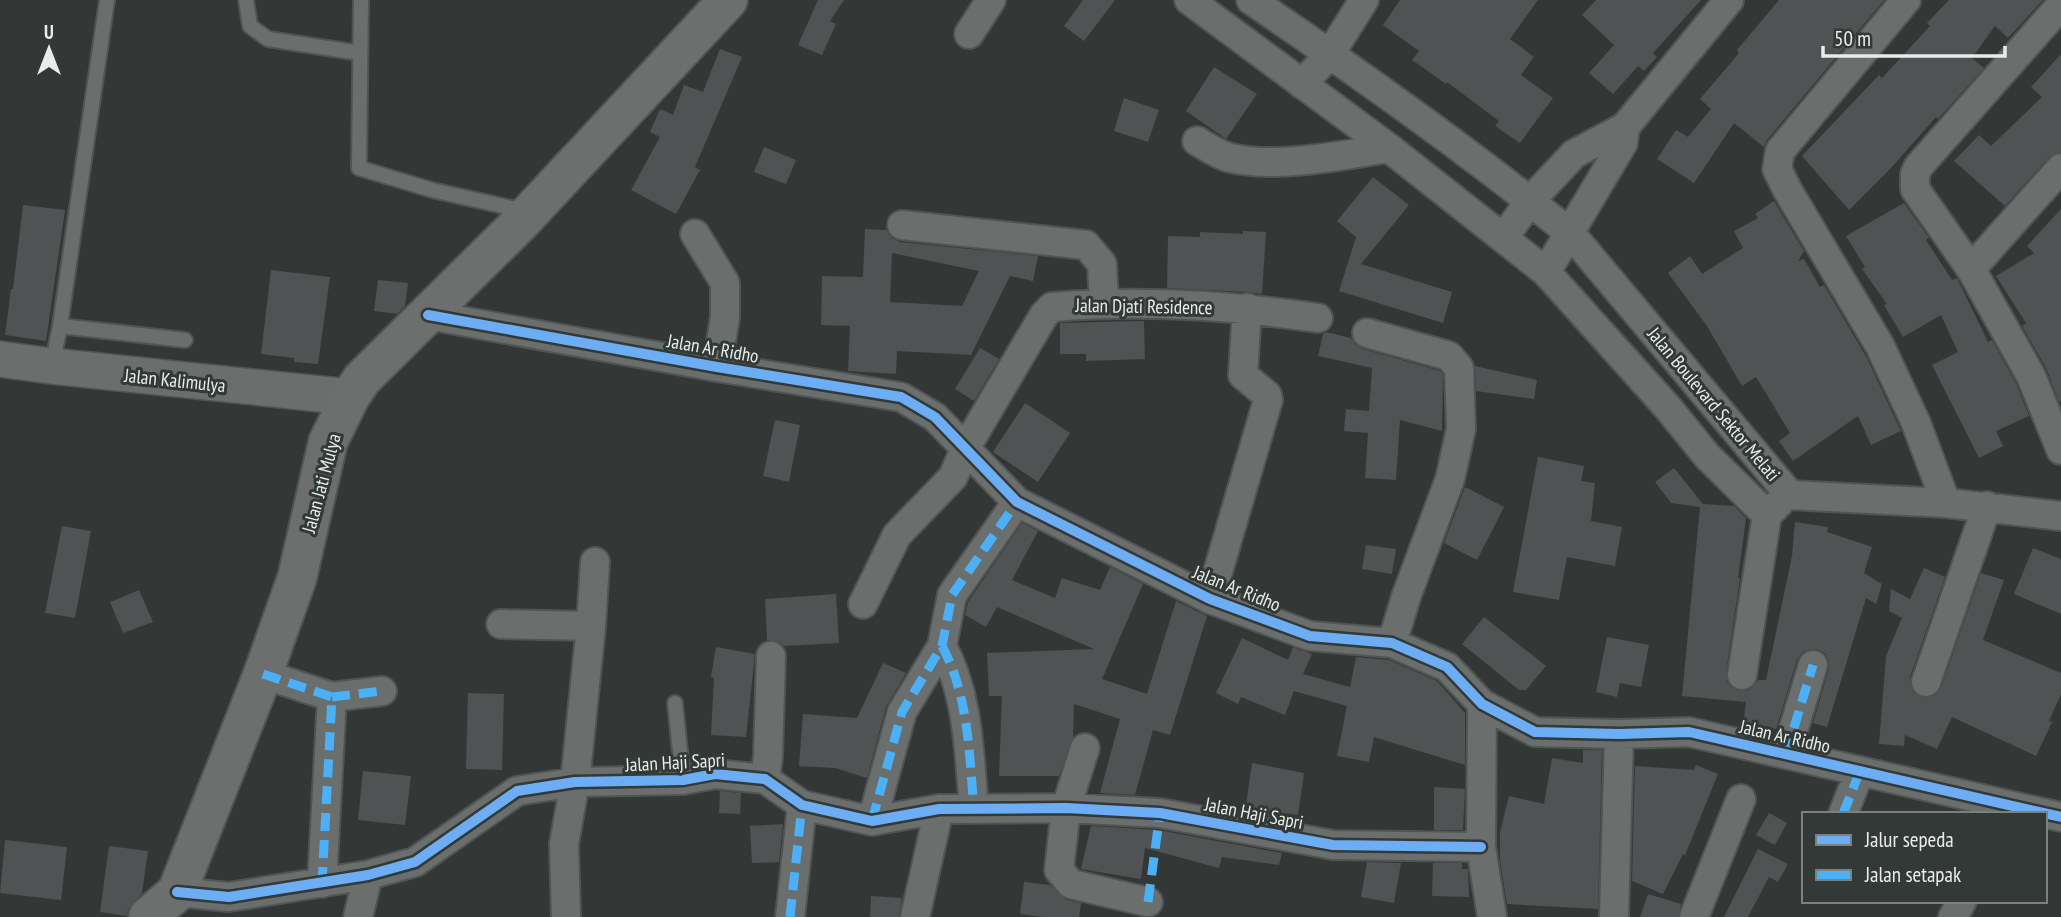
<svg xmlns="http://www.w3.org/2000/svg" width="2061" height="917" viewBox="0 0 2061 917" font-family="'PT Sans Narrow',sans-serif">
<style>
.building{fill:#505253;fill-rule:evenodd}
.lines{fill:none;stroke-linecap:round;stroke-linejoin:round}
.service-casing{stroke:#515453;stroke-width:18}
.minor-casing{stroke:#515453;stroke-width:32}
.tertiary-casing{stroke:#515453;stroke-width:38}
.secondary-casing{stroke:#515453;stroke-width:42}
.service{stroke:#6a6e6c;stroke-width:14}
.minor{stroke:#6a6e6c;stroke-width:28}
.tertiary{stroke:#6a6e6c;stroke-width:35}
.secondary{stroke:#6d6f6e;stroke-width:38}
.quiet{stroke:#4cb0f7;stroke-width:9;stroke-dasharray:18 9;stroke-linecap:butt}
.cycleway-casing{stroke:#323936;stroke-width:15}
.cycleway{stroke:#6dadf4;stroke-width:10}
.labels{text-anchor:middle;dominant-baseline:central;stroke-width:6;stroke-linejoin:round;paint-order:stroke}
.street-label{font-size:19px;fill:#e8edeb;stroke:#323936}
</style>
<rect width="100%" height="100%" fill="#333836"/>
<path class="building" d="M818,0H844L830,21L836,24L822,55L798,45Z
M1083,0H1115L1084,41L1064,26Z
M1400,0H1538L1510,39L1534,57L1521,75L1553,98L1520,143L1495,126L1499,121L1447,82L1446,84L1412,60L1419,51L1383,25Z
M1596,0H1701L1653,53L1657,57L1644,71L1638,66L1613,94L1589,73L1614,45L1582,15Z
M1779,0H1884L1767,140L1764,147L1734,123L1694,183L1657,159L1676,130L1688,137L1711,109L1700,99L1739,53L1737,50Z
M1949,0H2043L2008,38L1995,26L1972,58L1984,68L1938,119L1936,117L1891,168L1849,210L1802,156L1879,75L1882,78L1930,26L1927,23Z
M720,49L742,57L695,167L700,170L676,214L631,190L660,137L650,132L660,109L673,115L684,85L703,92Z
M2061,54V152L2049,157L2005,206L1954,161L1979,135L1991,146L2042,97L2031,87Z
M1214,67L1257,94L1226,139L1186,111Z
M1124,98L1159,110L1148,142L1114,131Z
M764,147L796,160L786,184L754,172Z
M1373,177L1409,205L1361,264L1452,292L1443,323L1339,291L1356,237L1337,221Z
M1774,201L1804,251L1798,261L1804,259L1820,287L1824,285L1867,358L1901,431L1871,445L1858,416L1793,461L1779,441L1790,433L1756,377L1742,386L1707,326L1668,273L1690,256L1702,274L1743,248L1734,231L1758,218L1755,214Z
M1904,203L1929,238L1926,240L1952,280L1957,278L1988,342L1992,340L2016,383L2029,416L1996,431L2003,446L1979,458L1932,365L1958,352L1941,315L1903,337L1884,305L1887,304L1862,269L1865,267L1846,236Z
M23,205L65,210L46,341L5,335L11,289H13Z
M2061,209V401L2059,402L2046,368L2022,326L2026,323L1996,276L2034,253L2027,246Z
M865,229L886,230L892,238L900,242L1038,256L1033,281L1010,276L971,355L897,351L896,374L848,371L850,326L821,325L822,276L863,277ZM892,253L979,271L962,306L890,302Z
M1243,231L1266,232L1262,294L1249,292L1167,288L1168,236L1200,237V232L1243,234Z
M271,270L330,277L318,364L294,362V358L261,354Z
M378,280L408,283L405,306L397,314L374,311Z
M1144,321L1145,359L1086,361V354H1060V323Z
M1326,332L1351,338L1356,345L1363,349L1440,371L1443,374L1442,431L1400,420L1396,480L1365,478L1368,433L1344,431L1346,409L1369,411L1372,368L1318,356L1323,334Z
M980,348L999,359L974,401L955,389Z
M1475,366L1537,380L1534,399L1476,391Z
M1025,403L1070,433L1038,482L993,452Z
M775,420L800,425L789,482L763,476Z
M1538,457L1584,466L1581,481L1595,483L1591,521L1622,527L1615,566L1567,557L1559,600L1513,592Z
M1674,468L1703,504L1734,506L1746,518L1738,578H1740L1726,672L1727,682L1731,687L1739,691L1749,690L1758,680H1766L1792,556L1795,522L1828,527L1827,532L1872,547L1864,573L1882,584L1876,604L1866,598L1827,727L1813,723L1829,669V662L1826,654L1817,649H1810L1802,652L1797,660L1776,729L1743,726L1746,702L1682,696L1700,507L1671,503L1655,482Z
M1465,487L1504,507L1477,560L1444,543Z
M1022,523L1038,531L1012,580L1055,598L1062,578L1100,590L1110,567L1143,584L1102,679L1147,694L1176,601L1207,616L1170,735L1153,730L1135,795L1100,793L1120,719L1074,704L1073,737L1059,776H999L1002,696H989L987,653L1094,649L997,607L986,627L965,615L968,602Z
M62,526L91,531L75,618L45,613Z
M1366,545L1396,549L1392,574L1362,569Z
M2033,548L2061,559V614L2014,594Z
M1924,568L1945,577L1910,677V684L1913,692L1920,697L1928,698L1936,695L1941,688L1981,573L2004,580L1983,640L2061,673V694L2049,721L2052,722L2036,756L1952,717L1937,749L1905,735L1904,746L1879,744L1886,656L1902,618L1889,611L1891,589L1910,599Z
M139,590L153,622L123,633L110,602Z
M836,594L839,643L784,646L779,642L767,640L765,599Z
M1484,617L1546,666L1526,690H1519L1462,644Z
M1607,637L1649,645L1641,687L1620,683L1617,697L1596,692Z
M1242,638L1288,660L1293,647L1309,653L1312,654L1303,674L1350,687L1356,657L1389,660L1437,681L1465,713V765L1374,737L1369,762L1337,756L1347,706L1294,691L1285,715L1241,697L1238,704L1216,693Z
M716,647L755,654L746,737L711,735L714,678L711,677Z
M883,663L906,673L886,707L867,778L835,768L799,766L803,714L857,718Z
M468,693L504,694L502,770L466,769Z
M1583,750H1602L1598,909L1507,904L1500,860V832L1509,796L1544,804L1552,758L1583,763Z
M1252,763L1304,773L1298,815L1275,812L1274,817L1245,812Z
M1696,765L1718,774L1685,855L1683,854L1663,894L1632,881L1635,766L1694,770Z
M363,771L411,776L405,825L358,820Z
M1434,787L1465,789L1463,830H1434Z
M720,791L741,793L740,814L719,813Z
M1769,813L1787,823L1775,845L1756,835Z
M783,824L779,862L752,863L750,826Z
M1091,826L1158,830L1282,853L1279,865L1222,857L1219,868L1145,848L1141,879L1081,869Z
M5,840L67,847L61,900L0,893Z
M109,846L148,851L142,893L128,909L127,916L100,912Z
M1758,849L1788,864L1778,882L1769,877L1748,917H1724Z
M1367,862L1401,863L1394,903L1361,897Z
M1433,863H1462V869H1468L1469,897L1432,896Z
M1024,882L1050,885L1066,900L1081,903L1079,917H1042L1020,914Z
M1648,894L1681,904L1678,917H1640Z
M871,896L902,898L899,917H870Z"/>
<g class="lines">
<defs>
<path id="service" d="M246,0L250,26L268,39L360,53
M361,0L359,168L432,190L525,211
M60,326L185,340
M52,365L60,326L107,0
M675,703L683,780"/>
<path id="minor" d="M1189,0L1389,148L1546,272L1669,409L1707,456L1767,515
M1251,0C1360,74 1469,151 1571,234L1790,495L1946,503L2061,516
M1906,0L1780,151L1777,169L1788,191L1880,346L1916,423L1946,503
M2061,5L1919,166L1915,174V189L1971,269L2031,376L2061,450
M969,34L991,0
M1302,84L1330,54L1364,0
M1197,141C1207,147 1220,156 1231,158C1277,169 1343,155 1389,148
M902,225L1086,245L1102,264L1104,303
M695,234L725,283V317L717,367
M1504,237L1530,201L1574,154L1625,127L1729,0
M1971,269L2061,168
M1546,272L1623,143L1625,127
M428,315L717,367L901,397L935,417L1017,502L1210,599L1310,636L1392,643L1447,667L1482,704L1535,732L1619,734L1689,732L2061,817
M1367,333L1449,356L1459,368L1461,429L1450,479L1406,597L1392,643
M1210,599L1268,400L1267,395L1243,375L1247,308
M863,604L897,535L953,477L965,449L1044,315L1052,307C1140,300 1229,305 1318,318
M501,624L591,626
M942,646C969,696 969,754 974,809
M263,674L332,697L322,883
M1742,675L1767,515L1779,503
M1926,682L1987,506
M332,697L382,691
M1482,704L1481,847L1492,917
M1085,748L1066,808L1059,870L1071,884L1148,902
M1786,754L1813,665
M765,779L768,757L771,656
M1843,814L1860,771
M872,821L902,712L942,646L952,595L1017,502
M177,892L229,897L368,875L415,862L517,791L575,782L683,780L715,774L765,779L802,805L872,821L939,809L1066,808L1160,813L1333,845L1481,847
M358,917L368,875
M566,917L564,844L575,782L591,626L595,562
M790,917L802,805
M915,917L939,809
M1614,917L1619,734
M1694,917L1741,799
M1953,917L1962,901"/>
<path id="tertiary" d="M0,359L51,366L350,397"/>
<path id="secondary" d="M148,917L177,892L263,674L297,578L328,442L350,397L362,379L521,222L728,0"/>
</defs>
<use href="#service" class="service-casing"/>
<use href="#minor" class="minor-casing"/>
<use href="#tertiary" class="tertiary-casing"/>
<use href="#secondary" class="secondary-casing"/>
<use href="#service" class="service"/>
<use href="#minor" class="minor"/>
<use href="#tertiary" class="tertiary"/>
<use href="#secondary" class="secondary"/>
<path class="quiet" d="M942,646C969,696 969,754 974,809
M263,674L332,697L322,883
M332,697L382,691
M1786,754L1813,665
M1843,814L1860,771
M872,821L902,712L942,646L952,595L1017,502
M1148,902L1160,813
M790,917L802,805"/>
<defs>
<path id="cycleway" d="M428,315L717,367L901,397L935,417L1017,502L1210,599L1310,636L1392,643L1447,667L1482,704L1535,732L1619,734L1689,732L2061,817
M177,892L229,897L368,875L415,862L517,791L575,782L683,780L715,774L765,779L802,805L872,821L939,809L1066,808L1160,813L1333,845L1481,847"/>
</defs>
<use href="#cycleway" class="cycleway-casing"/>
<use href="#cycleway" class="cycleway"/>
</g>
<g class="labels">
<g class="street-label">
<text transform="translate(1144 306) rotate(1)">Jalan Djati Residence</text>
<text transform="translate(713 348) rotate(10)">Jalan Ar Ridho</text>
<text transform="translate(175 380) rotate(6)">Jalan Kalimulya</text>
<text transform="translate(1714 404) rotate(50)">Jalan Boulevard Sektor Melati</text>
<text transform="translate(321 483) rotate(-75)">Jalan Jati Mulya</text>
<text transform="translate(1237 588) rotate(22)">Jalan Ar Ridho</text>
<text transform="translate(1785 736) rotate(13)">Jalan Ar Ridho</text>
<text transform="translate(675 762) rotate(-3)">Jalan Haji Sapri</text>
<text transform="translate(1254 813) rotate(11)">Jalan Haji Sapri</text>
</g>
</g>
<rect x="1802" y="812" width="245" height="91" fill="#323936" stroke="#7b817e" stroke-width="2"/>
<rect x="1816" y="835" width="35" height="10" fill="#6dadf4" stroke="#7b817e" stroke-width="2"/>
<text x="1865" y="847" font-size="21" fill="#e8edeb">Jalur sepeda</text>
<rect x="1816" y="870" width="35" height="10" fill="#4cb0f7" stroke="#7b817e" stroke-width="2"/>
<text x="1865" y="882" font-size="21" fill="#e8edeb">Jalan setapak</text>
<g transform="translate(49 49)" stroke="#323936" stroke-width="5" paint-order="stroke">
<path d="M0-5L12 26L0 18L-12 26Z" fill="#e8edeb"/>
<text y="-10" font-size="19" font-weight="bold" text-anchor="middle" fill="#e8edeb">U</text>
</g>
<path d="M1823 46v10h182v-10" fill="none" stroke="#e8edeb" stroke-width="3.5"/>
<text x="1834" y="46" font-size="21" fill="#e8edeb" stroke="#323936" stroke-width="5" paint-order="stroke">50 m</text>
</svg>
